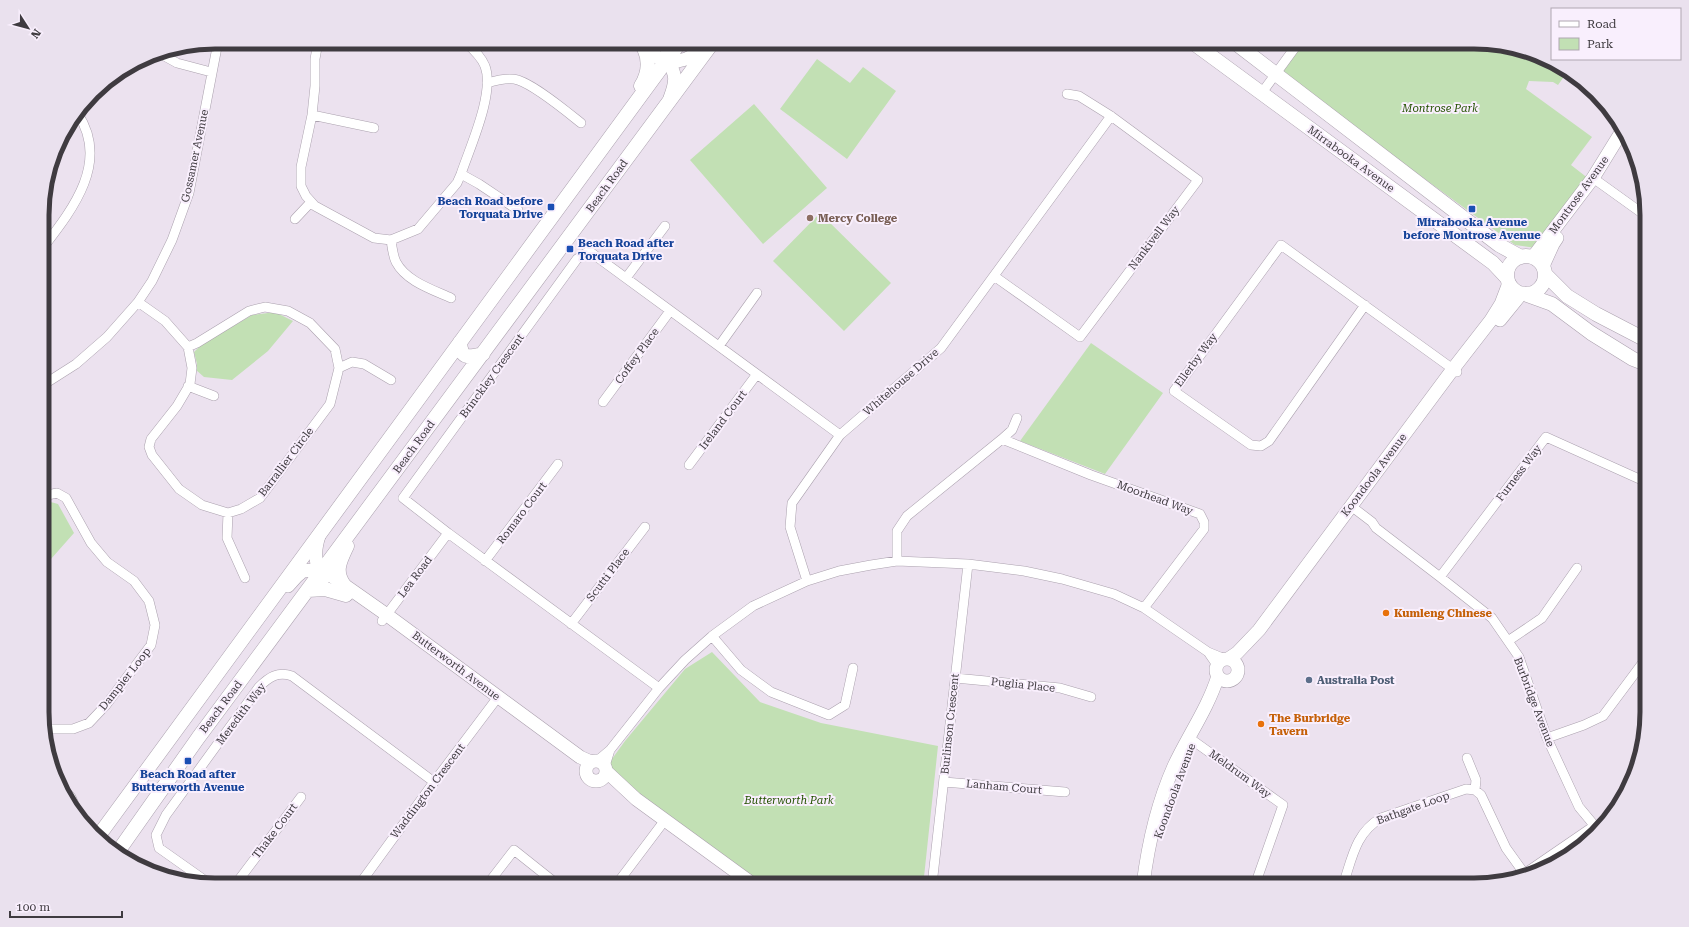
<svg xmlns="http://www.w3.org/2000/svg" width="1689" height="927" viewBox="0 0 1689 927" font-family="'Roboto Serif',serif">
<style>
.green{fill:#c2e0b4}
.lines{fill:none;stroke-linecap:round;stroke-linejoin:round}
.street-casing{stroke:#aba1ae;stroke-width:10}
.secondary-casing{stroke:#aba1ae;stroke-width:14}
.primary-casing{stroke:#aba1ae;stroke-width:15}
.street{stroke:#fff;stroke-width:9}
.secondary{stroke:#fff;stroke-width:13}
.primary{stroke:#fff;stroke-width:14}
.transit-dot{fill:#1a4fb4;stroke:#f9effd;stroke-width:1.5}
.education-dot{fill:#8d6e63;stroke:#f9effd;stroke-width:1.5}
.food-dot{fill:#e8710a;stroke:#f9effd;stroke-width:1.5}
.service-dot{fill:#5c6f8a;stroke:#f9effd;stroke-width:1.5}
.labels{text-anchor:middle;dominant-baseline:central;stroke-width:4;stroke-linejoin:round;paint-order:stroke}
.park-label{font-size:11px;font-style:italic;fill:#245200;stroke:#f9effd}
.street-label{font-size:11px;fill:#3f3b40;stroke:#f9effd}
.transit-label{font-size:11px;font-weight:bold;fill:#164399;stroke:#f9effd}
.education-label{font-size:11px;font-weight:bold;fill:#785e54;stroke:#f9effd;text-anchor:start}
.food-label{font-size:11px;font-weight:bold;fill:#c56008;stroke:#f9effd;text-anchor:start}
.service-label{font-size:11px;font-weight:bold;fill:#4e5e75;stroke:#f9effd;text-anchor:start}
.rim{fill:none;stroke:#3f3b40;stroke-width:5}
</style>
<rect width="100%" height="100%" fill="#ece2ef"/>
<path class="green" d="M1304,42H1474L1551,60L1568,71L1558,85L1553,82L1529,81L1526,89L1592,137L1571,165L1589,179L1536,248L1515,245L1280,73Z
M817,59L850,83L863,67L896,91L847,159L780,109Z
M140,60L128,74L84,111L82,109L101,85Z
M754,104L827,188L763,244L690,160Z
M820,213L891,283L844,331L773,261Z
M268,313H277L293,321L268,351L232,380L204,377L196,370L197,364L194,352L201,345L252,315Z
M1091,343L1163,393L1105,474L1020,441Z
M47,501L58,504L74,533L43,568V503Z
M712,652L760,702L821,723L938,746L924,877L921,885H762L604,770L625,741L685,669Z"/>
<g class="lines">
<defs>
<path id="street" d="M318,42L315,59V86L312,115L301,167V186L306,196L315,206L374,238L391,240L418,229L457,183L461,174C470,147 495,93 485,66C481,56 472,48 465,42
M159,53L177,63L211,72
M487,83C497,80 509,77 518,80C536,86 566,111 581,123
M1261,94L1299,42
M312,115L374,128
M461,174L479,184L518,210
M1593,178L1646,216
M295,219L311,202
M391,240C392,247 393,256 396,262C406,281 431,289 451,298
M42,249C72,210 110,163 78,114
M994,276L1080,337L1198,180L1111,116L1079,96L1067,94
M626,278L665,226
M138,302L165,321L188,347L192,368L190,384L177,406L151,439L149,447L152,455L179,489L202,505L228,513L241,509L260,498L330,404L339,368L335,349L310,323L288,311L265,307L249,311L197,343L188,347
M1365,305L1269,441L1261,446L1251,445L1174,391L1281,245L1457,372
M719,346L757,293
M339,368L352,362L364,364L391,380
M43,385L76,364L107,337L138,302L152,281L172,240L189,193L218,42
M188,386L214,396
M603,402L670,311
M1002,439L1012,430L1017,418
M689,465L757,374
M43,496L57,493L66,498L91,543L107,562L134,581L149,601L155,625L151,645L106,705L89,723L73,729H43
M1351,506L1372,522L1376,528L1440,577L1492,618L1519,657L1547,738L1579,807L1599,831
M228,513L227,538L245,578
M485,561L558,464
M897,561V531L907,516L1002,439L1091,475L1200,514L1204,522V529L1144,608
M1440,577L1546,437L1646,482
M807,581L790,527L792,503L840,435L941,348L1111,116
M382,621L448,533
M571,624L645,527
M712,636L741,670L771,692L829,715L845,705L853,668
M1508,641L1542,618L1577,568
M1208,652L1217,665
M955,678L1060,688L1091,697
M659,688L448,533L403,498L577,259L589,251L840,435
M1188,737L1283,805L1255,885
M1547,738L1584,725L1603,716L1647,657
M1467,758L1476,780L1475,790
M597,761L610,750L659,688L685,660L712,636L753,606L807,581L839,571L871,565L897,561L968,564L1024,571L1062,579L1114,594L1144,608L1208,652L1225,659
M605,766L610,750
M944,782L1065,792
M64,790L71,797L78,813L77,815
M1518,878L1594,826
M932,883L948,885
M210,884L159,848L156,835L166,815L259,687C269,677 278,671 292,676L434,782
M235,885L301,797
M359,885L434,782L498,697
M487,885L514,850L558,885
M616,885L665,820
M932,885L968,564
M1343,885C1352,859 1355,833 1381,818L1466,789L1475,790L1481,795L1506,848L1524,873"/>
<path id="secondary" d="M636,42L660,59L678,61L686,59L692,56L700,50L706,42
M666,55C675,75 678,76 670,98
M1533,257L1593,178L1622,131
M1543,266L1553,244L1557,238
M1500,320L1521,294
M319,536C314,551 314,564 324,578
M288,586L297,576L303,571L312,570L330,575L387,615L580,757L591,762
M1228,659L1237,653L1259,630L1453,369L1491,320L1501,304L1509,283
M1216 670a11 11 0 1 1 22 0a11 11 0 1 1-22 0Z
M586 771a10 10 0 1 1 20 0a10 10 0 1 1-20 0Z
M607,772L636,799L754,885
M1143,885C1148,845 1157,804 1174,766C1188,736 1208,708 1218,676"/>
<path id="primary" d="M1192,42L1493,263L1507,278
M1234,42L1499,245L1521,257
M641,86C649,73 650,61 644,48
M1507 275a19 19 0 1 1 38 0a19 19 0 1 1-38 0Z
M1545,274L1567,296L1596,314L1646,340
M1527,295L1552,304L1591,333L1633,359L1646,364
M460,342C461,360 469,357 483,354
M344,585C334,571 340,561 347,546
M308,590L325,589L346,595
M97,838L680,42
M117,853L198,738L713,42"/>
</defs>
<use href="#street" class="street-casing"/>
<use href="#secondary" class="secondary-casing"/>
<use href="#primary" class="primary-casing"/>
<use href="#street" class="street"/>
<use href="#secondary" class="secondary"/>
<use href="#primary" class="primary"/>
</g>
<g class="transit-dot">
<rect x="547" y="203" width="8" height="8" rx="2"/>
<rect x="1468" y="205" width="8" height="8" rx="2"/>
<rect x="566" y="245" width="8" height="8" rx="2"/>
<rect x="184" y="757" width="8" height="8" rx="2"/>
</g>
<circle class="education-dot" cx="810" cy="218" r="4"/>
<g class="food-dot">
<circle cx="1386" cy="613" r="4"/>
<circle cx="1261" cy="724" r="4"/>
</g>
<circle class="service-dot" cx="1309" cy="680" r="4"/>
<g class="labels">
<g class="park-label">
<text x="1440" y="108">Montrose Park</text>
<text x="789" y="800">Butterworth Park</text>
</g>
<g class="street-label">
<text transform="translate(195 156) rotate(-78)">Gossamer Avenue</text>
<text transform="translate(1351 159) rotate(36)">Mirrabooka Avenue</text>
<text transform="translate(607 186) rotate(-54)">Beach Road</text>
<text transform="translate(1579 195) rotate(-54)">Montrose Avenue</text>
<text transform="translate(1154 238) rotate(-53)">Nankivell Way</text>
<text transform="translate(637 356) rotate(-54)">Coffey Place</text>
<text transform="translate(1196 360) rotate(-54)">Ellerby Way</text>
<text transform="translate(492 376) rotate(-54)">Brinckley Crescent</text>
<text transform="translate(901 382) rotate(-41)">Whitehouse Drive</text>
<text transform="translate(723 420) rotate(-53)">Ireland Court</text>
<text transform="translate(414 447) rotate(-54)">Beach Road</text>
<text transform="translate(286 462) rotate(-53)">Barrallier Circle</text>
<text transform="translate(1519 473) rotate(-53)">Furness Way</text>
<text transform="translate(1374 475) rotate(-53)">Koondoola Avenue</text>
<text transform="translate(1155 498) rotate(20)">Moorhead Way</text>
<text transform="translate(522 513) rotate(-53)">Romaro Court</text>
<text transform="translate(608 575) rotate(-53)">Scutti Place</text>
<text transform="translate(415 577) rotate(-53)">Lea Road</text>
<text transform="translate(456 666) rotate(37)">Butterworth Avenue</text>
<text transform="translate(125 679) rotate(-52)">Dampier Loop</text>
<text transform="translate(1023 685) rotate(6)">Puglia Place</text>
<text transform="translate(1534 702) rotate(69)">Burbridge Avenue</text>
<text transform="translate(221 707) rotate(-53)">Beach Road</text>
<text transform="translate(241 714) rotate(-53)">Meredith Way</text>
<text transform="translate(950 724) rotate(-84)">Burlinson Crescent</text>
<text transform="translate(1240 774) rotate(36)">Meldrum Way</text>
<text transform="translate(1004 787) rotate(5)">Lanham Court</text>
<text transform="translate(428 791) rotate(-53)">Waddington Crescent</text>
<text transform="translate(1175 791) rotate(-70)">Koondoola Avenue</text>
<text transform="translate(1413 808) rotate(-20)">Bathgate Loop</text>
<text transform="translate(275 831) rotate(-53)">Thake Court</text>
</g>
<g class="transit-label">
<text x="543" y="201" text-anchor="end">Beach Road before<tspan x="543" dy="13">Torquata Drive</tspan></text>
<text x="1472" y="222">Mirrabooka Avenue<tspan x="1472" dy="13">before Montrose Avenue</tspan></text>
<text x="578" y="243" text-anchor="start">Beach Road after<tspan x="578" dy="13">Torquata Drive</tspan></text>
<text x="188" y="774">Beach Road after<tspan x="188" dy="13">Butterworth Avenue</tspan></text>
</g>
<g class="education-label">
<text x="818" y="218">Mercy College</text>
</g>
<g class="food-label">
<text x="1394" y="613">Kumleng Chinese</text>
<text x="1269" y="718">The Burbridge<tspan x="1269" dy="13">Tavern</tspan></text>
</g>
<g class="service-label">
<text x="1317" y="680">Australia Post</text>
</g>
</g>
<path d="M0 0H1689V927H0ZM215 49H1474A166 166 0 0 1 1640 215V712A166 166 0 0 1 1474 878H215A166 166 0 0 1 49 712V215A166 166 0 0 1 215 49Z" fill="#eae1ee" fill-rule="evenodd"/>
<path class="rim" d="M215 49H1474A166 166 0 0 1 1640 215V712A166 166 0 0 1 1474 878H215A166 166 0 0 1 49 712V215A166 166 0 0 1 215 49Z"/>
<rect x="1551" y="8" width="130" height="52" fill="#f9effd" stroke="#afa7b1"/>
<rect x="1559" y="21" width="20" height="6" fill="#ffffff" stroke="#afa7b1"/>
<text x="1587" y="28" font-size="12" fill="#3f3b40">Road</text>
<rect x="1559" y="38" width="20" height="12" fill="#c2e0b4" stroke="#afa7b1"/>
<text x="1587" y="48" font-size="12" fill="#3f3b40">Park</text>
<g transform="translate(28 28) rotate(126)" stroke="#f9effd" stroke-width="3" paint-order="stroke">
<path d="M0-3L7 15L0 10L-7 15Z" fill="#3f3b40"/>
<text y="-6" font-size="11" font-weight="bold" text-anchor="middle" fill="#3f3b40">N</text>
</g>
<path d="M10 911v6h112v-6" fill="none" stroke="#3f3b40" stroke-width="2"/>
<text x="16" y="911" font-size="12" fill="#3f3b40" stroke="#f9effd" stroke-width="3" paint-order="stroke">100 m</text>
</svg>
